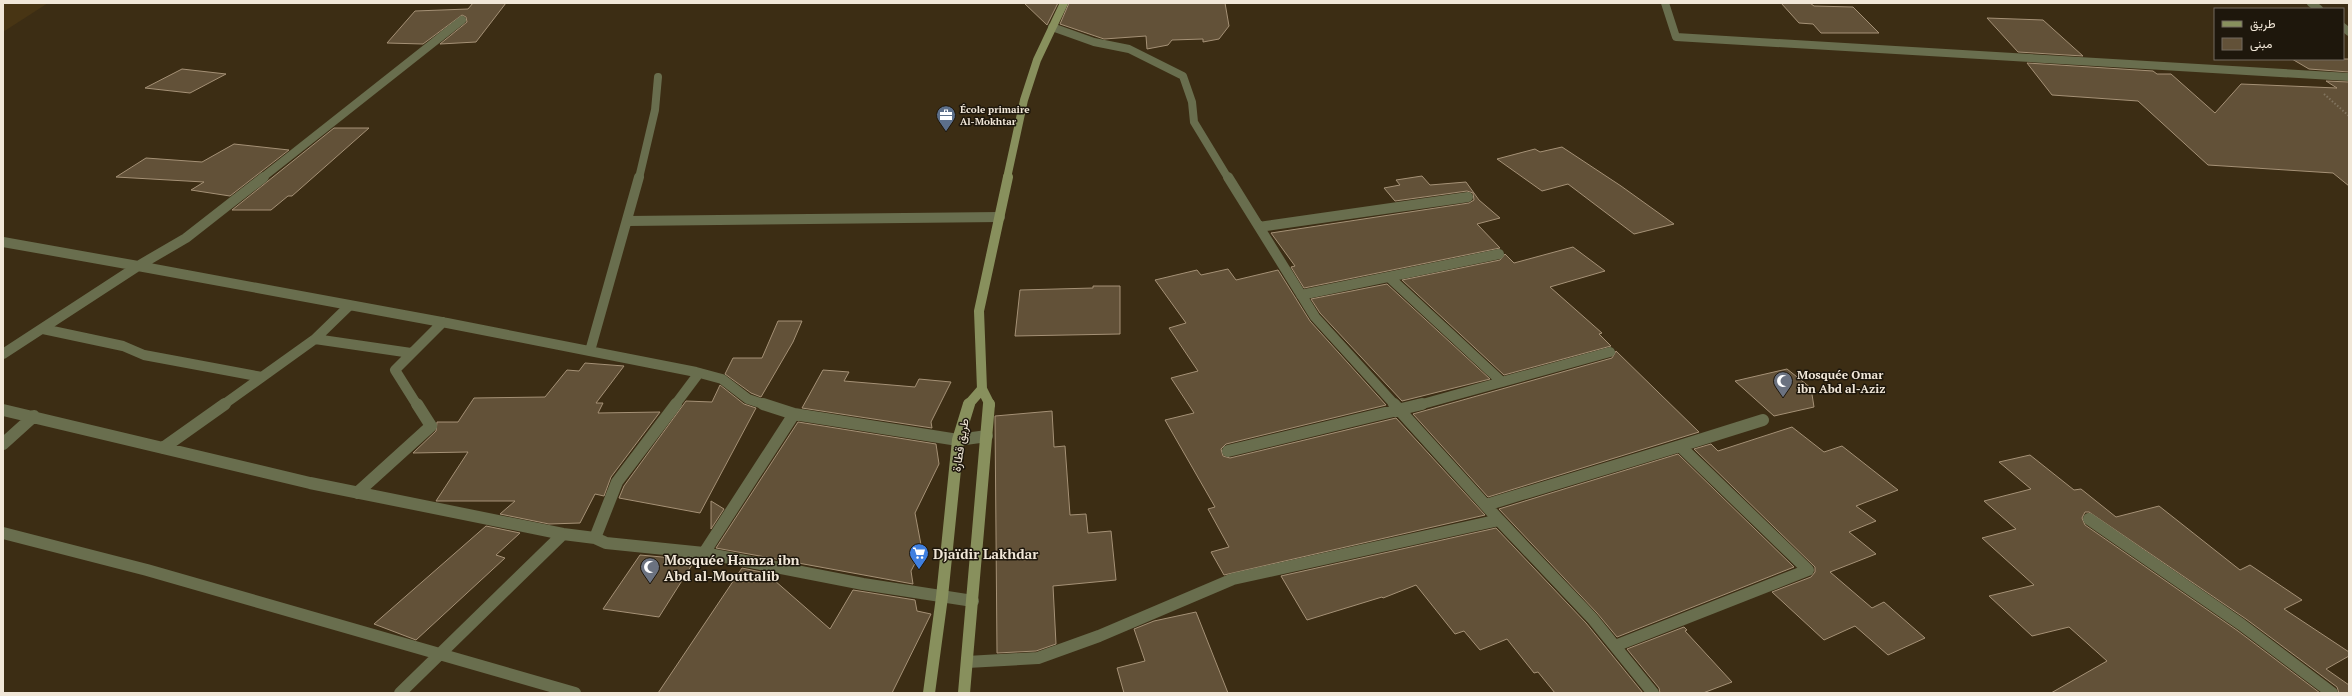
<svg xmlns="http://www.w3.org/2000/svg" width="2352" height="696" viewBox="0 0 2352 696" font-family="'PT Serif',Vazirmatn,serif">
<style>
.built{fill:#483514}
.building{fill:#625138;stroke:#a59176}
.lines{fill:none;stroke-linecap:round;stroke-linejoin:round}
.path{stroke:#81745f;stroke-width:2;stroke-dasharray:1.5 2;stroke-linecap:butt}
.street-far2{stroke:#696e4e;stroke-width:8}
.street-far1{stroke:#696e4e;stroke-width:10}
.street{stroke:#696e4e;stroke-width:12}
.secondary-far2{stroke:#88905d;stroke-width:8}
.secondary-far1{stroke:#88905d;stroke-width:10}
.secondary{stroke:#88905d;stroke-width:12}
.labels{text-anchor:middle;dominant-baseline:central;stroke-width:3;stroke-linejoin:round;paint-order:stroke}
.far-poi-label{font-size:10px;font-weight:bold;fill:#f1e7d8;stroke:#1e170c;text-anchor:start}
.poi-label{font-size:12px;font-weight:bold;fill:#f1e7d8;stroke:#1e170c;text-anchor:start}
.street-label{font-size:12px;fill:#f1e7d8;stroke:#1e170c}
.near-poi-label{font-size:14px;font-weight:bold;fill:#f1e7d8;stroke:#1e170c;text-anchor:start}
</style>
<rect width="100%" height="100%" fill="#3c2d14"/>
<path class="built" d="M3,3H48L3,32Z"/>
<path class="building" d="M473,3H506L476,42L440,44L467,22L466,17L462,15L423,44L387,43L415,11L468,9Z
M1024,3H1058L1047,25Z
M1069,3H1225L1229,26L1219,39L1203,42V39L1172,40L1168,45L1147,49L1146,36L1104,39L1060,24Z
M1781,3H1810L1814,6L1853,7L1879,33H1821L1813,24L1799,23Z
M1987,18L2043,20L2083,56L2018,52Z
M2292,59H2349V72L2309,69Z
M2027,63L2153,71L2157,74H2171L2215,113L2241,84L2337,88L2326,81L2349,82V186L2333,173L2208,165L2138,101L2052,95Z
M182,69L226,74L190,93L145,88Z
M334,128H369L292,196H288L271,210H232Z
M234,144L289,150L230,196L191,190L204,182L116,177L146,158L202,162Z
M1562,147L1621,186L1674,224L1634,234L1568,184L1542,191L1497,159L1535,149L1540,152Z
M1422,176L1430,185L1466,182L1479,200L1500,218L1477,224L1500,248L1304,288L1291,267L1295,266L1271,233L1469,203L1474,200L1473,193L1467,191L1395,201L1384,188L1400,185L1396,180Z
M1573,247L1605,271L1550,287L1602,333L1599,334L1611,346L1504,375L1402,280L1500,260L1505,254L1514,263Z
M1228,269L1236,280L1278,270L1310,321L1386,405L1226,444L1221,449L1223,456L1230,458L1396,418L1485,515L1224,575L1211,552L1229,547L1208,509L1215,507L1165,420L1194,413L1171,378L1198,371L1169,328L1186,323L1155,280L1197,270L1201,275Z
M1387,284L1490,379L1402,401L1320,313L1311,299Z
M1093,286H1120V334L1015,336L1020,290L1093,288Z
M778,321H802L793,342L761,397L751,393L725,374L733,358H762Z
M1616,351L1699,432L1488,497L1413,414L1612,358Z
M585,363L624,366L596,403H603L598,413L660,412L611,477L604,496L595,494L580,523L549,524L500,514L515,501H436L468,452L413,453L436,431L437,422H458L474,398L545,397L567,370L579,371Z
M1787,369L1811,388L1814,407L1774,416L1735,381Z
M823,370L849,372L844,381L915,387L919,379L951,382L931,422L932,428L802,408Z
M720,385L744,404L756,408L700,513L619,498L624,486L686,401L712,402Z
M1052,411L1054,447L1065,446L1070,515L1086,514L1088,533L1111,531L1116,580L1053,586L1056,644L1036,651L997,653L995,416Z
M798,422L936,444L939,464L915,513L922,550L911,571L913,584L716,548Z
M1792,427L1824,452L1842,446L1898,490L1856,506L1876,521L1849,532L1876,554L1830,572L1872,608L1884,602L1925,638L1888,655L1855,626L1824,640L1772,592L1811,577L1815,572V567L1694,449L1711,444L1718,451Z
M1678,454L1794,567L1617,637L1597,613L1499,509Z
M2030,455L2074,490L2081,489L2116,517L2159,506L2240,570L2250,565L2302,600L2284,609L2349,652V656L2326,669L2349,685V693H2339L2337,687L2246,619L2089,512H2085L2082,518L2085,525L2238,631L2320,693H2051L2107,661L2069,627L2032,636L1989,596L2034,585L1982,538L2016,529L1984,501L2031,489L1999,462Z
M711,501L724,509L711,529Z
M486,526L520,533L496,555L505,558L416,640L374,624Z
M1496,528L1586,623L1643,693H1555L1538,672L1534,673L1507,639L1480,650L1464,631L1455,634L1416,585L1383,598L1382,597L1307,620L1281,576Z
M640,555L695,560L659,617L603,609Z
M742,568L766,573L830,629L853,590L915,600L917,611L931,614L892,693H658Z
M1196,612L1228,693H1124L1117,668L1145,661L1134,629L1154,621Z
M1684,627L1687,630L1685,631L1732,682L1703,693H1660L1659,688L1627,649Z"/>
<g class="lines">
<path class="path" d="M2324,94L2349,116"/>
<path class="street-far2" d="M1665,3L1676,37L2349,77
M2311,3L2319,9
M1052,27L1094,42L1129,49L1183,76L1192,102L1194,122L1228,178
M2343,27L2349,32
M262,178L462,20
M639,178L655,110L658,77"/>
<path class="street-far1" d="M1228,177L1315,317L1395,405
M628,221L1000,217
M1259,227L1468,197
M3,242L138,266L186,238L264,177
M1389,277L1502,382
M1301,295L1499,254
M350,305L315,339L411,353
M43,329L123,346L144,355L262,377
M590,351L639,177
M3,354L138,266L447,323L696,372L722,379L748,399L766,405
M223,405L315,339
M417,405L395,370L443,322
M675,405L699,373
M1419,405L1610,352"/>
<path class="street" d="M763,404L794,414L958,440L987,436
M1394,404L1499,520L1592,618L1653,693
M3,410L310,483L563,534L595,538L606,543L704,553L863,584L973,601
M3,444L34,416
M1680,446L1763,420
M163,448L225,404
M1228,451L1422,404
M357,493L431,426L417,404
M1486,505L1680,446L1808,570L1615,646
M2089,519L2242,625L2332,693
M3,533L147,570L575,693
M595,538L617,482L676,404
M704,553L794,414
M967,662L1038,658L1099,636L1233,579L1499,520
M400,693L563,534"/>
<path class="secondary-far2" d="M1007,178L1024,100L1037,60L1064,3"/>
<path class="secondary-far1" d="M968,405L982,389
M990,405L982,389L979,311L1008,177"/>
<path class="secondary" d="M929,693L942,597L958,440L969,404
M964,693L989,404"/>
</g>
<defs>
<symbol id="office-pin" viewBox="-11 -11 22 30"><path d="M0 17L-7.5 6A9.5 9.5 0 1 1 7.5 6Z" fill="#5c6f8a" stroke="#1e170c"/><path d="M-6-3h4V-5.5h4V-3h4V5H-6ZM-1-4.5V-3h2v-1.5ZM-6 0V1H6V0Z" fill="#fff"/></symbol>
<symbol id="mosque-pin" viewBox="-11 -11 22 30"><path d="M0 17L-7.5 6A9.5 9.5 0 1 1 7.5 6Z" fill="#6b7280" stroke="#1e170c"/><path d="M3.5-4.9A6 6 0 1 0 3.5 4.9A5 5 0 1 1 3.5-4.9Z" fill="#fff"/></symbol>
<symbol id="supermarket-pin" viewBox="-11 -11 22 30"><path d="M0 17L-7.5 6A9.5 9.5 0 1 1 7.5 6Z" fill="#3f7fe0" stroke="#1e170c"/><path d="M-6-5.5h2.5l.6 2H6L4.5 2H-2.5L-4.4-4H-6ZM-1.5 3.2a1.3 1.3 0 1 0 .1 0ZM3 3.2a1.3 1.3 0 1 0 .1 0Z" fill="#fff"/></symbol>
</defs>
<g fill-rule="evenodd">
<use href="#office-pin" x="935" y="104" width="22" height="30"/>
<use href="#mosque-pin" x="1772" y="370" width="22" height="30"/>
<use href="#supermarket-pin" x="908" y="542" width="22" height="30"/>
<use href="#mosque-pin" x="639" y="556" width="22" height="30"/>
</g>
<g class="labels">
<g class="far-poi-label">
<text x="960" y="109">École primaire<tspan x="960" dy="12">Al-Mokhtar</tspan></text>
</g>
<g class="poi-label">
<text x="1797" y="374">Mosquée Omar<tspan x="1797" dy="14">ibn Abd al-Aziz</tspan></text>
</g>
<g class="street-label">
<text transform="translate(960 445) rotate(-81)">طريق قطارة</text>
</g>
<g class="near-poi-label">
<text x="933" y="553">Djaïdir Lakhdar</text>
<text x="664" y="559">Mosquée Hamza ibn<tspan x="664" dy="16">Abd al-Mouttalib</tspan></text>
</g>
</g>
<rect width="2352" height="696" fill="none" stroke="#f1e7d8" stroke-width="8"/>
<rect x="2214" y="8" width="130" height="52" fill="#1e170c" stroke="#726a5e"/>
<rect x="2222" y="21" width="20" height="6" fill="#88905d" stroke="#726a5e"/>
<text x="2250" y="28" font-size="12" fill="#f1e7d8">طريق</text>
<rect x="2222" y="38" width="20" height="12" fill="#625138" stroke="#726a5e"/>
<text x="2250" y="48" font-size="12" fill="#f1e7d8">مبنى</text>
</svg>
